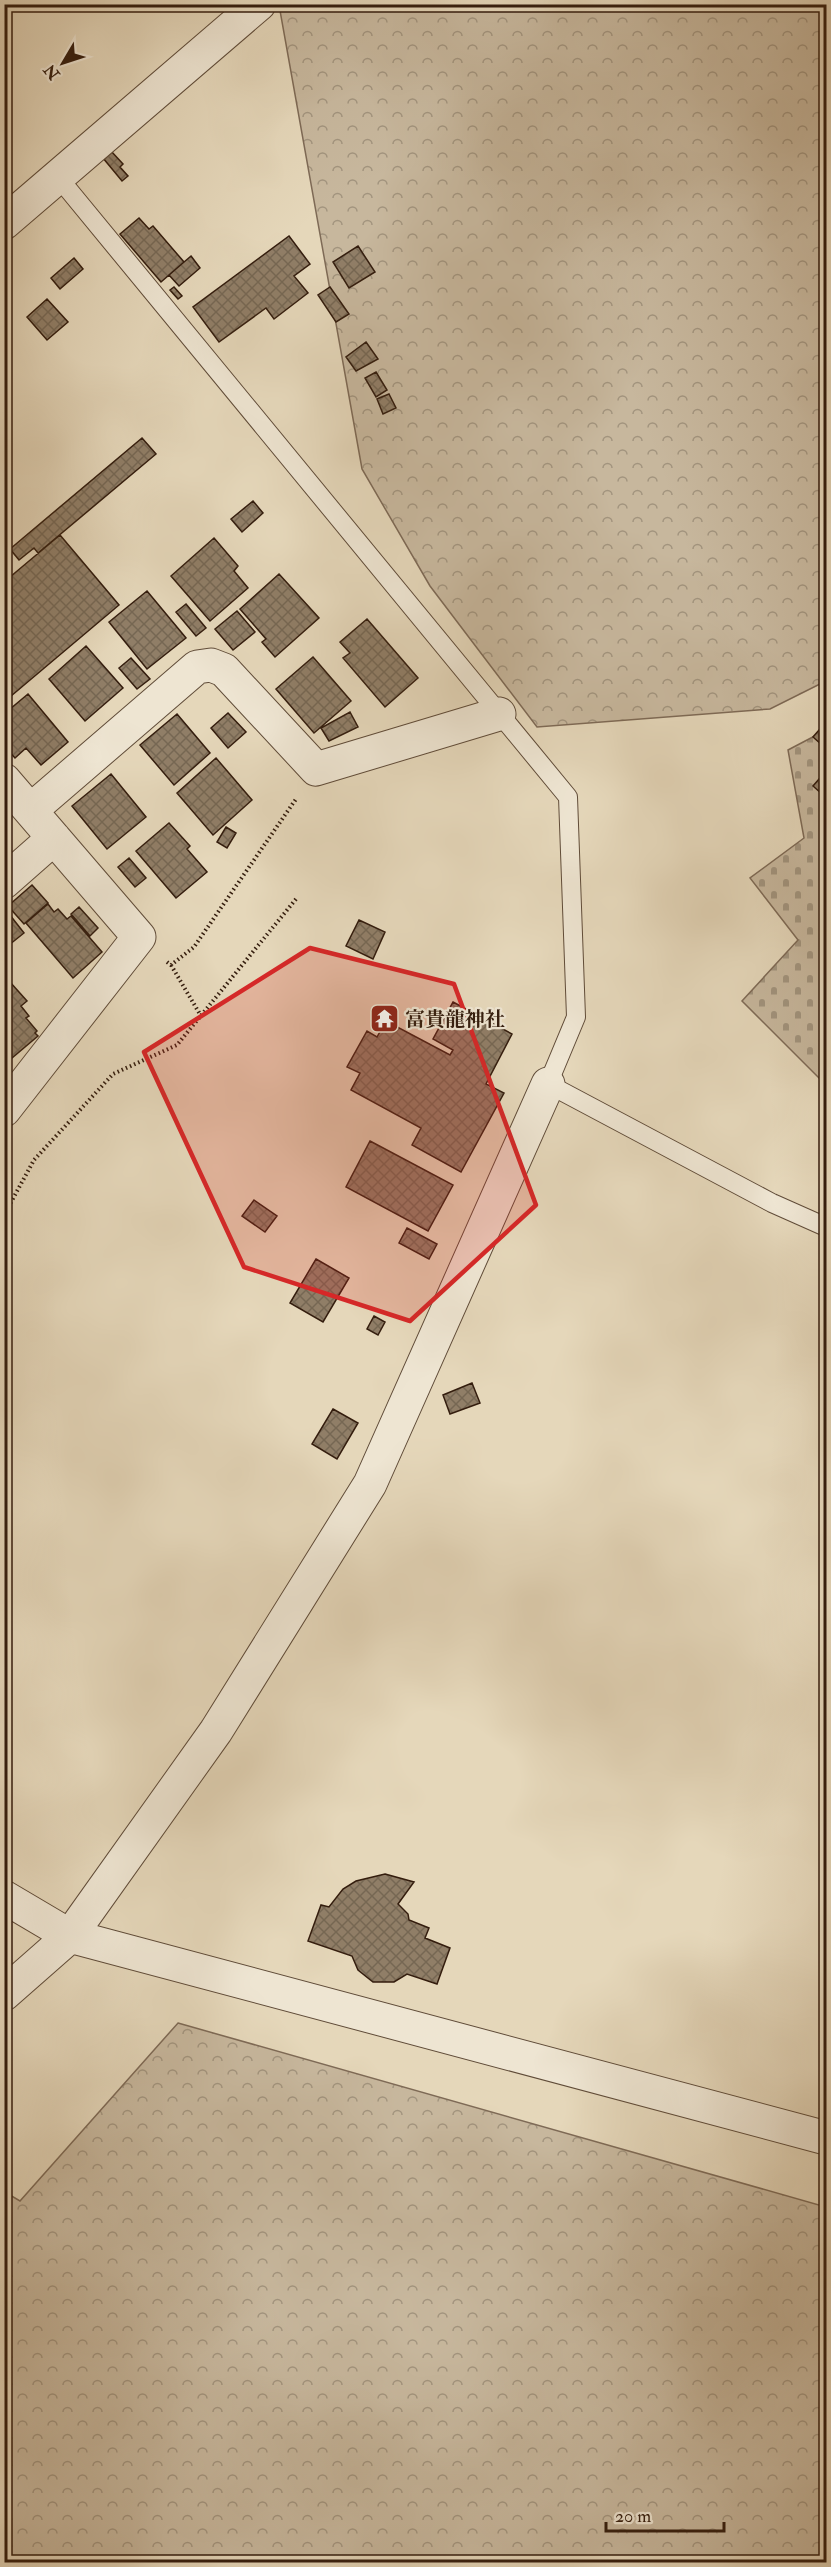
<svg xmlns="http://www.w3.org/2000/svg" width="831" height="2567" viewBox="0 0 831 2567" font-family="'IM FELL Double Pica','Noto Serif JP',serif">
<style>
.forest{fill:url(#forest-crowns);stroke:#7e6a56;stroke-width:1.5}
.cemetery{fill:url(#cemetery-stones);stroke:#7e6a56;stroke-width:1.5}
.building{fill:url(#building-cross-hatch);stroke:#341d0e;stroke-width:1.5}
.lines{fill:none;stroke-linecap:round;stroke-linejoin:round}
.service-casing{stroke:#604c39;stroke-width:20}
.minor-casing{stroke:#604c39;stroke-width:35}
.tertiary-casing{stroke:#604c39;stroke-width:35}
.path{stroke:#341d0e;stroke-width:4;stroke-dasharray:1.5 3;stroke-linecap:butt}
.service{stroke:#eee5d2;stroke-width:18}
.minor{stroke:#eee5d2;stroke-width:33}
.tertiary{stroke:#eee5d2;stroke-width:33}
.marked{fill:#d62828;fill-opacity:0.2;stroke:#d62828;stroke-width:4.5;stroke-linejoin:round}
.labels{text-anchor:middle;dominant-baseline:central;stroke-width:4.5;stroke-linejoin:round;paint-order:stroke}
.poi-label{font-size:20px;font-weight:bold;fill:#341d0e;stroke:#eee5d2;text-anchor:start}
</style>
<defs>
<pattern id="forest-crowns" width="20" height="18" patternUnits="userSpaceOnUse" patternTransform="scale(1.5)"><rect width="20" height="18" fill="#c7b79d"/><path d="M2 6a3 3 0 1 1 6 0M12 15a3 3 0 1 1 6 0" fill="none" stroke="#a2947e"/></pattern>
<pattern id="cemetery-stones" width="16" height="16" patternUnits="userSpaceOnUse" patternTransform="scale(1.5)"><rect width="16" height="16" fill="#c7b79d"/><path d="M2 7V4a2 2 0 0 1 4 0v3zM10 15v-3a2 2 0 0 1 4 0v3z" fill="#a2947e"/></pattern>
<pattern id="building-cross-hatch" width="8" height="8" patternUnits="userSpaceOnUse" patternTransform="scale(1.5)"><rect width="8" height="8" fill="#907e67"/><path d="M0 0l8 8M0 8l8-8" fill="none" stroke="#766753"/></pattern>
</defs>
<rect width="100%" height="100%" fill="#e5d7ba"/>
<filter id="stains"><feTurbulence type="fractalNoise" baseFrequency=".00333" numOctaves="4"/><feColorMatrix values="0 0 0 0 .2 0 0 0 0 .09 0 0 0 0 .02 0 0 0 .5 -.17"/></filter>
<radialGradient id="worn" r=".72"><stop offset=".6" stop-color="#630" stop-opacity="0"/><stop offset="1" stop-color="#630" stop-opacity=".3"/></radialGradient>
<path class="forest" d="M279,5H826V681L770,709L537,727L430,586L362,469Z
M178,2023L826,2207V2562H5V2192L20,2201Z"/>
<path class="cemetery" d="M826,730V1085L742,1001L798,940L750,878L804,838L788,750Z"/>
<path class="building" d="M111,151L123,164L120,167L128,176L122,181L103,158Z
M139,218L149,229L153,226L184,262L161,282L120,234Z
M289,236L310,264L294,276L308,293L274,319L266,308L219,342L193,307Z
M358,246L375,272L349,288L333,262Z
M191,256L200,268L179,286L169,275Z
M74,258L83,269L60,289L51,278Z
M174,287L182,296L178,299L170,290Z
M330,287L349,314L336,322L318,295Z
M47,299L68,322L47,340L27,317Z
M366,342L378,359L356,371L346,357Z
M376,372L387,390L376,397L365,378Z
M389,394L396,408L383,414L377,399Z
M142,438L156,454L38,553L34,548L19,560L10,549Z
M253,501L263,513L242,532L231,519Z
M60,535L119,605L4,702V582Z
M214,538L238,566L234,571L248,588L210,621L171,576Z
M279,574L319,618L275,657L262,642L266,639L240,609Z
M147,591L186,638L147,669L109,622Z
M186,604L206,628L196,636L176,612Z
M237,611L255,632L233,650L215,629Z
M367,619L418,678L385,707L343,658L350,653L340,642Z
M86,646L123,688L85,721L49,679Z
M313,657L351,701L314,733L276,689Z
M131,658L150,679L137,689L119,668Z
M28,694L68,742L41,765L26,748L15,758L4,746V714Z
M350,712L358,727L329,741L321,728Z
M228,713L246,732L228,748L211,728Z
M177,714L210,753L174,785L140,745Z
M826,722V740L822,745L813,737Z
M216,758L252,800L213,835L177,793Z
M826,771V789L822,794L813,786Z
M111,774L146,817L107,849L72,806Z
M169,823L190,846L187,849L207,872L176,898L136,851Z
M226,827L236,833L227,848L217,842Z
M129,858L146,878L135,887L118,867Z
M32,885L48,903L24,924L8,906Z
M48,904L54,912L58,909L67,919L71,916L102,952L73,978L26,923Z
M79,907L98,928L90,936L71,914Z
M6,910L24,933L4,949V911Z
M359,920L385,932L373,959L346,946Z
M10,982L27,1001L21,1006L29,1016L26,1018L37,1031L35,1033L38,1036L12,1058L4,1050V987Z
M453,1002L512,1034L486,1084L504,1093L461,1172L412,1145L421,1128L351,1090L360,1073L347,1067L367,1031L377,1037L386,1021L450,1055L453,1050L433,1039Z
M370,1141L453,1185L428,1231L346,1187Z
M254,1200L277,1216L265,1232L242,1216Z
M407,1228L437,1244L429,1259L399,1243Z
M316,1259L349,1278L323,1322L290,1303Z
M374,1316L385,1322L378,1335L367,1329Z
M472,1383L480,1403L450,1414L443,1395Z
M333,1409L358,1423L337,1459L312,1444Z
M385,1874L414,1882L398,1904L408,1914L409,1920L429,1928L425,1938L450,1948L437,1984L407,1974L394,1982H373L358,1970L352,1956L308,1941L321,1905L329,1907L343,1889L356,1881Z"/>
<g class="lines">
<defs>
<path id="service" d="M58,177L568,797L576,1017L548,1084L772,1203L826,1227"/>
<path id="minor" d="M4,223L259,4
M4,780L139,937L4,1110
M31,810L197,667L211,665L224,670L316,769L499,714
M4,882L54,838
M70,1936L216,1731L370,1484L548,1084"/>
<path id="tertiary" d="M4,1897L70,1936L826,2138
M4,1994L70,1936"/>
</defs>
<use href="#service" class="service-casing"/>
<use href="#minor" class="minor-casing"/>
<use href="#tertiary" class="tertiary-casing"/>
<path class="path" d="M167,962L171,965L194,947L296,799
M171,965L201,1016
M4,1215L34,1160L113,1074L177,1045L296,899
M4,1364V1375"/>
<use href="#service" class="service"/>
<use href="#minor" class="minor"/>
<use href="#tertiary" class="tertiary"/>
</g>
<path class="marked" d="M310,948L454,984L536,1205L410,1321L244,1267L144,1052Z"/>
<defs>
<symbol id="temple-square" viewBox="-11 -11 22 22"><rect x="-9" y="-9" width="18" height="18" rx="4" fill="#8f2418" stroke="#eee5d2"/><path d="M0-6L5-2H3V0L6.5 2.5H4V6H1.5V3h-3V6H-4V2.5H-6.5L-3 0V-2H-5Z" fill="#fff"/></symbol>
</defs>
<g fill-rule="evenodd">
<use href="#temple-square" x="368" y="1002" width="33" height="33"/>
</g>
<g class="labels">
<g class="poi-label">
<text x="405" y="1019">富貴龍神社</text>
</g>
</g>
<rect width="831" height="2567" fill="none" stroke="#e5d7ba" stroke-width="24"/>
<rect x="6" y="6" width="819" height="2555" fill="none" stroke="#341d0e" stroke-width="3"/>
<rect x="12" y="12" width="807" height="2543" fill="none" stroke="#341d0e" stroke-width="1.5"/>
<g transform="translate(63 63) rotate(231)" stroke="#eee5d2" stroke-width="4.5" paint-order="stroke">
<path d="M0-4.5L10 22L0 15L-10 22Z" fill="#341d0e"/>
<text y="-9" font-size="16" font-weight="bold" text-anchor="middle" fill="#341d0e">N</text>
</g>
<path d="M606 2522v9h118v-9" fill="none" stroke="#341d0e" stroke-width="3"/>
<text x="615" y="2522" font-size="18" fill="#341d0e" stroke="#eee5d2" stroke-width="4.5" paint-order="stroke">20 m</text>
<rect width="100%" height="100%" filter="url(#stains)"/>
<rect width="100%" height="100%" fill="url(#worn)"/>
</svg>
